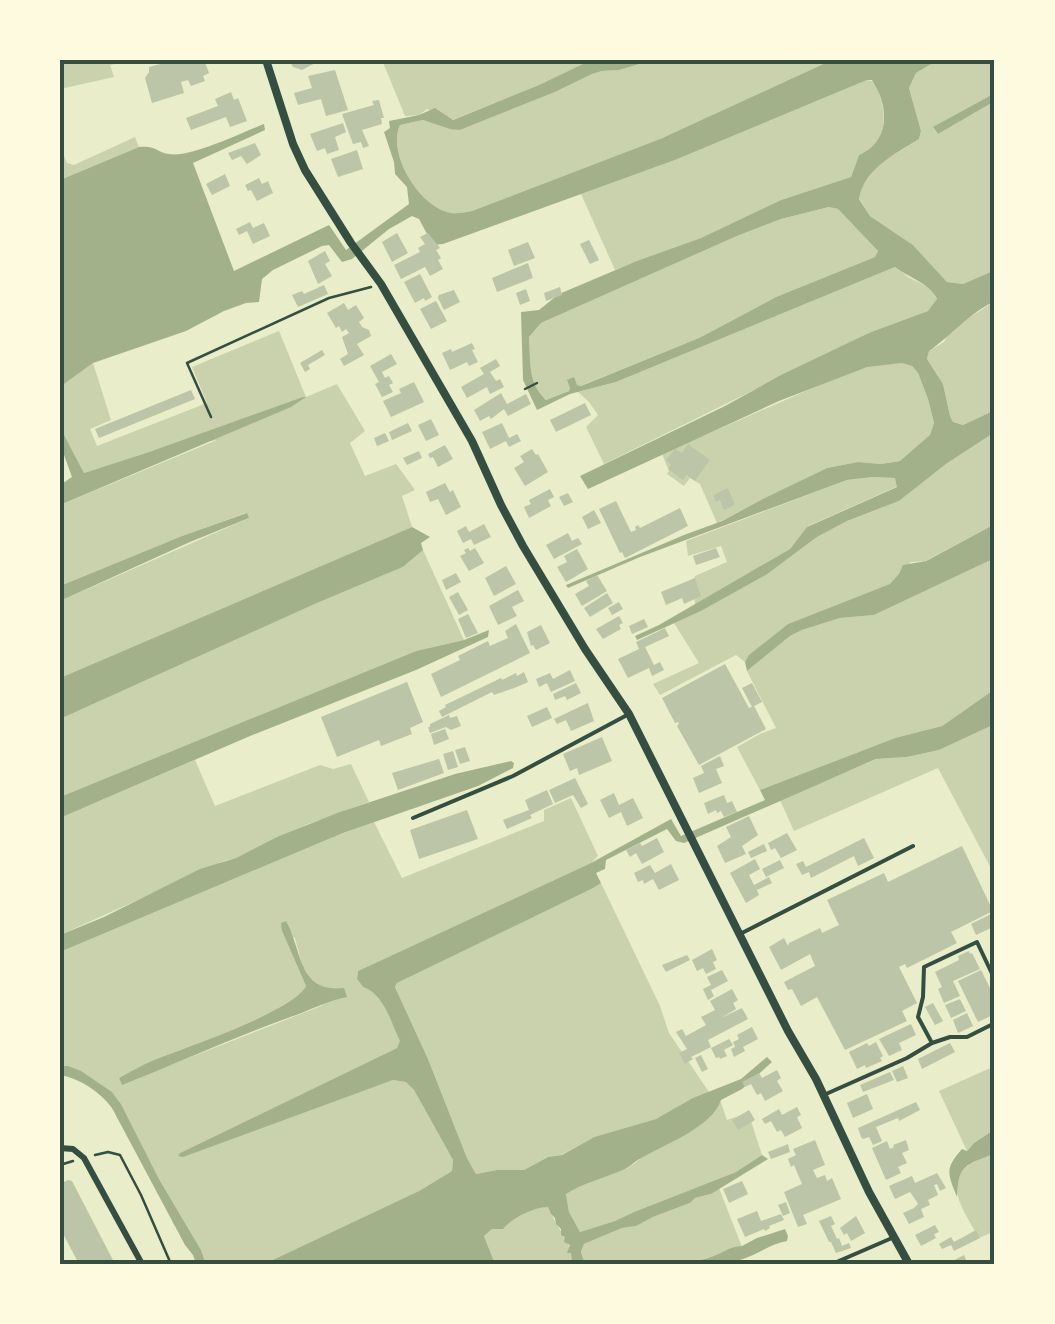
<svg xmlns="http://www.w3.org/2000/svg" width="1055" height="1324" viewBox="0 0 1055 1324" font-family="'Alegreya Sans',sans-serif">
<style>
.green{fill:#cad2ad;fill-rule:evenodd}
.water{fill:#a3b18a;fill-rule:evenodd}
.building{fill:#bcc5a7}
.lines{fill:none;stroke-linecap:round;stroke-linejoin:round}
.path{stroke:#344e41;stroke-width:2.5}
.service{stroke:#344e41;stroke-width:4}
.minor{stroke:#344e41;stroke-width:6}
.tertiary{stroke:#344e41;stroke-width:8}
.neatline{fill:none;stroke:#344e41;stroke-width:4}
</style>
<rect width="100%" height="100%" fill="#e9edc9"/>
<path class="green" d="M60,60H137L110,65L114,77L60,89Z
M382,60H591L539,85L452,120L427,109L419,115L405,116Z
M653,60H832L660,139L472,211C463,212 455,215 447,212C418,204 387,153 400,125L423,120L460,130L555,92L592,74L602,71L619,70Z
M938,60H995V93L933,128L938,134L995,101V270L963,284L947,282L913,245L870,216L859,198C864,169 896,154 919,139L921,131L909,88L916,73Z
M867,80L875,82C886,110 892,140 859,155L851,177L781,200L701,238L615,270L581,194L675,160Z
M135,137L139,147L60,180V146L67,163L74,165Z
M829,207L838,209L878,251L875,257L776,297L699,338L580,386L567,381L571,388L569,391L546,400C527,382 531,361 529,337L541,323L737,236L781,219Z
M895,267L908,277L932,289L937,300L928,311L871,332L604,464L586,427L598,415L589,402L578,392L616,382Z
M995,301V410L963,425L953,422L950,416L943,384L927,359L929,351L944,342L950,330Z
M279,331L306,397L337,384L365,431L350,443L365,476L396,464L415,490L402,496L412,527L60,678V601L249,518L246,513L182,536L60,586V505L217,440L152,451L84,473L60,427V387L93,363L111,420L90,429L97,446L207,403L192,367Z
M902,363L912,366L918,373L928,399L934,423L930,436L917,448L900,461L881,464L858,462L827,468L717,523L700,484L690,478L684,486L667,474L669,471L662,454L840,376L867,366Z
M995,432V524L925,561L911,562L891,584L788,624L750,655L745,662L736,655L660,695L653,684L699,663L674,623L701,611L766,575L817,537L847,521L899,501L946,464Z
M873,477L895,478L898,486L808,526L790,549L695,605L693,584L695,576L727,562L721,546L688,556L686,541L847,480Z
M423,550L464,640L416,651L60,797V719L317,603L403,567Z
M995,558V689L942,726L895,738L760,790L737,747L760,734L776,728L747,671L790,636L802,630L840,618L874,615Z
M995,724V876L938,768L794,831L780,800L877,759L907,757L939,750Z
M195,760L215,806L320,765L333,769L351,764L369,802L308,824L236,858L224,861L60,935V818Z
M571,798L598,856L591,863L358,971L357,979L363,987C384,994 391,1023 401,1042L397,1048L180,1153L393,1080L407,1082L414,1090L453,1160L452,1171L419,1191L264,1264H206L201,1250L159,1179L121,1104L112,1092L68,1066H60V952L343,833L374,822L402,878L544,821V810ZM282,931L295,938L302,965L313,983L346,996L332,999L321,1006L122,1084L119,1078C131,1072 142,1065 154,1060C186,1047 292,1012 306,986Z
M601,883L660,1006L669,1033L709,1092L656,1119L594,1137L561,1155L548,1157L524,1170H497L476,1174L467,1158L428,1059L395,987L397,983Z
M995,1066V1129L974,1143L967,1151L939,1091Z
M720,1100L727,1120L748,1113L749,1115L762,1155L736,1172L634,1212L615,1221L580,1232L569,1212L566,1193L581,1184L628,1168Z
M995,1153V1231L979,1238C969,1219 942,1184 966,1167C974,1161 985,1157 995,1153Z
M719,1188L742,1247C729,1247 720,1255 707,1258C698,1261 689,1261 680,1264H585L581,1253L584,1244L622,1228L636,1226L653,1217L690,1203L695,1198L711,1194Z
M534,1207H548C551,1212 553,1218 556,1223C566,1241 571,1241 572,1264H495L484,1236L492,1229L503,1228C510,1220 524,1214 534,1207Z"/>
<path class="water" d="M591,60H653L619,70L602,71L592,74L555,92L460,130L450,129L423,120L400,125C387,153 418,204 447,212C455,215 464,212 472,211L660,139L832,60H938L916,73L909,88L921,131L919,139C895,154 864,169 859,199L870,216L913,245L947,282L963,284L995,270V301C968,314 952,335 929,351L927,359L943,384L950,416L953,422L963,425L995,410V432L946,464L899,501L847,521L817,537L766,575L701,611L637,640L635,636L659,625L790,549L807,527L897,487L895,478L873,477L847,480L640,557L568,588L566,585L684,535L722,521L765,498L827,468L858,462L881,464L900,461L930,435L934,423L928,399L918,373L912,366L902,363L867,367L779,401L588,489L580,476L725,406L781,375L871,332L928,311L937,299C930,283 909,278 895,267L616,382L570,394L537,410L523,380L521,312L539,310L559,294L637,261L701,238L781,200L851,177L859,155C891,141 889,106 872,80H867L675,160L443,244L433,245L419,219L412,216L389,229L352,259L342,262L329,245L322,246L273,270L262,279L259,302L246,303L224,311L186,331L93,363L60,387V180L139,147C156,145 156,152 169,154C190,158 243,132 264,124L265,130L193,163L234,271L329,225L346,250L409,204L407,187L395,174L394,162L384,132L390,128L389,121L419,115L435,108L453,120L539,85ZM829,207L838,209L878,251L875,257L776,297L699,338L581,386L577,385L574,377L567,380L570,388L569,391L546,400C527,382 531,361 529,337L541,323L737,236L781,219Z
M995,93V101L938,134L933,127Z
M303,397H306L291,407L60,505V485L72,477L60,444V427L84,473L152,451Z
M247,513L249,518L190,542L60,601V586L182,536Z
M995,524V558L874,615L840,618L802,630L790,636L747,671L745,662L749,655L788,624L890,584L899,574L903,565L926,561Z
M412,527L430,537L421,543L423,550L403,567L317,603L60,719V678Z
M489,630L488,637L416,670L250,736L60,818V797L416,651L464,640Z
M995,689V724L939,750L907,757L876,759L684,843L676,841L667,829L606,860L605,869L596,873L601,883L593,888L397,983L395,987L428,1059L467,1158L476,1174L497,1170H524L548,1157L562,1155L594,1137L656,1119L693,1098L741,1079L767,1057L772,1062L742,1089L721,1100C712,1128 662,1145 638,1160C630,1165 634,1164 625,1169C605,1178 585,1182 566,1194L569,1212L580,1232L615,1221L634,1212L736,1172L762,1155L768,1159L711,1194L695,1198L690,1203L653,1217L636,1226L622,1228L584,1244L581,1252L585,1264H572L571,1253H567L570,1245L564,1242L565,1237L561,1235V1229L556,1224L555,1218L551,1214L548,1207C534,1207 512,1218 503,1229H492L484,1236L495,1264H264L419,1191L452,1171L453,1160L414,1090L406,1082L393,1080L183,1157L178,1156L180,1153L397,1048L400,1041C391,1023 384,994 363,987L357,979L358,971L591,863L671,819L681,836L765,800L760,790L895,738L942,726Z
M511,761L514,763L513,768L478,786L343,833L60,952V935L104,917L200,869L236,858L277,837L337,813L455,774Z
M286,921C303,952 298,993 344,988L347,997C329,1000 313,1009 296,1015C237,1036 180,1062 122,1085L119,1078C130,1072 142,1065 154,1060C186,1047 292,1012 306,986L282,931L281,923Z
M60,1066H68L81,1071L112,1092L121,1104L159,1179L201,1250L206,1264H196L193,1255L185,1245L112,1108C99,1091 81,1079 60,1075Z
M995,1129V1153C966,1166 958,1163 957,1197C948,1174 944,1169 962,1149L967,1151L974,1143Z
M785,1229L788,1236L787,1241C770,1244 757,1255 740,1260C721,1266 700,1264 680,1264C690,1261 698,1261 708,1258C720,1255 729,1246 742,1246L757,1238Z"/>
<path class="building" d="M175,60H204L209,73L203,76L205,81L191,86L188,80L181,82L184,93L152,103L145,78L149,72V67Z
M289,60H321L302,70L293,67Z
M335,70L348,110L326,116L321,99L298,105L294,93L312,88L308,76Z
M231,92L234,100L238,98L247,121L230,127L226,117L191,130L186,118L218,106L215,99Z
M379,100L384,118H381L382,124L362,130L369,146L363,148L361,142L353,144L342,114L374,105L372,101Z
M343,123L346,132L335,137L339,150L327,154L325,148L317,151L310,134Z
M255,143L261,155L247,164L241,156L232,160L228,153Z
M357,150L363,169L338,177L331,159Z
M225,174L230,186L212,195L206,184Z
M259,178L262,184L268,181L273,193L257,201L251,190L248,191L245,185Z
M250,222L253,228L264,223L270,236L253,244L247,231L239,235L236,229Z
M397,233L408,253L392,262L382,242Z
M428,233L440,248L436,250L441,258L438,260L443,269L430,276L425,267L401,279L394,265L420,252L418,248L425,244L420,237Z
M589,240L599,260L590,264L580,244Z
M528,242L535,258L514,266L508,250Z
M325,251L330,261L325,264L332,276L318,284L308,261Z
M528,263L533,278L497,292L492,278Z
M420,274L432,297L425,301L424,298L415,303L404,282Z
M324,285L328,294L298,307L292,295L302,291L304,294Z
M560,287L562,295L546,301L544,293Z
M526,289L530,301L520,305L516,293Z
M454,290L460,302L444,310L438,298L439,295Z
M436,301L447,321L431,329L420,309Z
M344,303L348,310L356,305L364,318L359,322L362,327L369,330L371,336L357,344L364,355L344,366L340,359L348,354L342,337L349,333L346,329L342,332L339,326L336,328L327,313Z
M472,343L475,349L472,350L478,362L469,366L467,362L450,370L442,353L451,349L452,352Z
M322,350L325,355L308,365L310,369L305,372L300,363Z
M391,354L397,364L382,372L385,378L389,376L393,383L389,385L393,392L382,397L375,384L379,382L370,366Z
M496,359L500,366L490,372L496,381L500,379L504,387L490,394L487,387L467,398L461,387L484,374L480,368Z
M414,382L424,402L391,417L383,401L401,393L399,389Z
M191,390L195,399L99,438L95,429Z
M501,393L507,404L526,394L531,404L508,416L504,409L491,419L489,416L480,421L474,410Z
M585,403L591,415L556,432L550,420Z
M431,419L439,435L426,441L418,425Z
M408,423L412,431L392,440L389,432Z
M502,423L509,438L517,434L521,441L509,447L506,441L490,449L482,432Z
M385,433L389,441L377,446L374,438Z
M688,444L710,460L695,481L687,475L683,480L668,469L671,465L666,460L675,449L682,453Z
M445,445L453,459L438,467L433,457L430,458L428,454Z
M532,449L536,455L538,454L548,472L525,486L514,468L524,462L520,456Z
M419,451L422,458L407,465L403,458Z
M445,483L450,492L453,490L461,507L446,515L438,499L430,502L426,492Z
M728,488L735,505L724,510L720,500L716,502L713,495Z
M550,489L554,497L548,500L551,506L529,518L524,507L531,504L529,500Z
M568,493L573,502L564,506L559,497Z
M616,501L631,532L636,530L635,527L638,525L640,528L680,508L688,526L625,558L622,552L620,553L599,509Z
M594,510L601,523L588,529L582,517Z
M484,524L491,537L474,545L471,539L463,543L457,531L466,526L469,532Z
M568,533L572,541L578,538L582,544L554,559L546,545Z
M468,548L470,551L475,548L484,563L469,571L460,556L466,553L464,550Z
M716,548L720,557L696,565L693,556Z
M577,549L588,569L566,582L557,567L567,562L564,556Z
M506,566L516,584L494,596L485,578Z
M456,573L461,582L446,590L442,580Z
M597,575L607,591L582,606L575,594L589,586L586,581Z
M695,578L701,596L684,604L682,598L666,605L661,592Z
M518,590L524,601L512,607L517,616L498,625L489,606Z
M458,592L468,610L459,615L449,597Z
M607,593L613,603L590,617L584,608Z
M619,602L623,609L612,615L608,608Z
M468,614L478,633L466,638L458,619Z
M619,616L623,623L619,625L621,629L603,639L596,629Z
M644,619L648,627L632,634L629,626Z
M516,624L530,653L441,697L431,674L460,660L458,656L488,641L490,646L508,638L505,631Z
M541,625L550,643L536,650L533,645L531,646L527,632Z
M665,628L669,636L645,647L654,665L660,662L664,670L652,676L649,668L628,678L618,659L639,649L636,642Z
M725,664L749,708L754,706L766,729L699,765L677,726L679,724L678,722L675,723L662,698Z
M570,670L575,681L551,692L547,683L539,687L536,679L550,673L553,679Z
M524,672L528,682L517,687L494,695L492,692L442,717L439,711L446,707L445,705L501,678L502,680L516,673L517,676Z
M407,682L423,722L410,728L412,734L381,746L379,740L337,757L321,717Z
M576,683L581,693L567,700L565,696L555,700L553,694Z
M752,683L762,702L752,707L742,688Z
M588,703L594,721L571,731L566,720L557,724L554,719Z
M547,707L552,718L532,727L527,716Z
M449,715L450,718L457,716L461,726L451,730L446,727L430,733L428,727H430V724Z
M445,729L449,739L434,745L431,734Z
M602,737L612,761L579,775L577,768L570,771L563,754Z
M465,747L470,761L460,764L455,750Z
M453,751L458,767L448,770L443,754Z
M720,756L724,766L716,769L722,783L699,793L693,778L704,773L701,766Z
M439,759L444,773L398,790L392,773Z
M575,778L588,804L581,808L573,795L555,803L549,790Z
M547,790L553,804L530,815L532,818L507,829L503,820L529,810L525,800Z
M614,793L619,805L633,798L643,818L627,826L621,812L609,818L600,800Z
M724,795L727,803L732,801L737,812L724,817L721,811L717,813L716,810L708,814L704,803Z
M467,810L478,839L419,859L410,830Z
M749,816L758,835L742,846L746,854L725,863L717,846L731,837L726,827Z
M787,833L797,850L781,858L775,848L771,850L768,843Z
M657,838L664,852L642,864L636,853L630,857L626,850L640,843L642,846Z
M864,838L874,858L858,866L854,856L811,878L809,872L802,875L796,864L803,861L806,867Z
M764,844L767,851L751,858L748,852Z
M962,846L993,911L951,932L957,943L907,968L905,964L899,967L917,1003L902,1011L907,1021L845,1050L817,997L801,1006L792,989L788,990L784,982L815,966L810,954L781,970L769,947L784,938L788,946L789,943L820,928L822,933L839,925L827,900L884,873L888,882Z
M755,859L760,869L749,875L754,885L769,877L772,883L757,890L759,895L746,903L730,873Z
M780,860L784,868L766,877L762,869Z
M671,864L679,880L659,890L653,879L644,884L643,880L638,882L634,873L650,865L655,873Z
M995,912V938L991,928L976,935L971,924Z
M712,949L717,960L713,962L716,969L706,974L703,968L697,971L692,960Z
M969,951L970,954L972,953L980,969L953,981L960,996L944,1003L938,989L942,987L935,972L959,960L958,956Z
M687,955L690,960L666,972L662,965Z
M722,970L728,981L711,990L714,996L708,1000L703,989L711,985L707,977Z
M981,970L995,998V1014L978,1022L958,981Z
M732,989L738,1000L733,1003L736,1009L721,1018L742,1008L748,1019L708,1040L711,1047L691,1057L693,1059L685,1064L679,1053L687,1049L676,1032L682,1029L686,1036L706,1025L701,1017L715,1010L710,1001Z
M960,999L966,1011L951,1018L945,1005Z
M933,1003L943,1021L935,1025L925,1007Z
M967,1013L973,1026L958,1033L953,1020Z
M911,1024L916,1035L899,1043L902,1050L889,1056L879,1039Z
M752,1027L758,1039L743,1047L745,1051L734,1057L731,1049L735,1047L733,1042L739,1039L737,1035Z
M729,1039L733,1045L724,1050L727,1056L720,1059L719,1057L716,1058L711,1048Z
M876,1042L883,1056L880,1058L882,1061L866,1068L865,1065L857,1069L849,1052L867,1043L869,1046Z
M950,1043L955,1052L922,1069L918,1059Z
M701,1055L708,1069L702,1072L695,1058Z
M903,1066L908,1078L897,1082L892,1071Z
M777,1070L781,1078L777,1081L783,1091L765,1101L761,1093L757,1095L751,1084L745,1087L742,1082L759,1073L762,1078Z
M890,1072L894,1080L863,1092L860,1085Z
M867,1094L873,1109L853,1118L847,1103Z
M916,1102L920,1110L899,1121L898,1118L876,1127L882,1141L873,1145L869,1137L863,1139L861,1137L858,1128Z
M797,1107L801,1115L797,1117L802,1128L785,1137L781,1130L777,1132L771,1121L765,1124L762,1119L779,1109L782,1115Z
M749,1110L755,1120L738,1130L732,1120Z
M815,1140L825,1165L813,1170L817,1178L825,1175L827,1181L832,1178L841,1199L803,1215L807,1224L798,1227L784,1192L802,1184L794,1165L791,1167L788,1159L796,1155L793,1149Z
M906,1140L909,1150L902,1153L907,1163L898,1167L901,1173L886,1180L872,1148L887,1141L890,1149L894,1147L893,1145Z
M788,1144L790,1152L771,1159L768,1152Z
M937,1173L946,1188L940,1191L937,1184L934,1185L938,1195L928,1200L930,1205L921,1209L924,1217L909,1224L903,1213L914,1208L918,1204L917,1202L910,1192L895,1199L889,1186L912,1176L915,1183Z
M68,1180L72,1181L115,1264H79L60,1228V1184Z
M742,1181L748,1194L729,1203L723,1189Z
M786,1202L790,1213L783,1216L778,1205Z
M757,1211L761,1221L781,1214L784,1220L769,1226L770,1228L765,1231L764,1229L745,1237L737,1219Z
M831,1216L835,1224L831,1226L837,1239L839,1238L842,1246L849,1243L851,1248L836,1253L831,1242H829L819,1221Z
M856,1216L865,1233L851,1241L847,1233L844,1235L840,1228Z
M935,1225L939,1232L934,1234L936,1238L921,1246L915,1235Z
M976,1230L980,1238L954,1251L951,1245L942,1249L939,1244L951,1237L954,1242Z
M964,1255L968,1264H947Z"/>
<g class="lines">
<path class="path" d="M525,389L537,383
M211,417L187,363L329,298L371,287
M95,1155L108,1152L120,1155L141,1195L171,1264
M60,1165L73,1161"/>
<path class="service" d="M413,818L513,776L629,714
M740,934L913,846
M932,1043L918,1017L923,997L924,967L977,942L995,980
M826,1094L907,1058L932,1043L950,1037H967L995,1023
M832,1264L892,1238"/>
<path class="minor" d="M60,1148L73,1149L84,1158L142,1264"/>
<path class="tertiary" d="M266,60L293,144L305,170L351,243L381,284L472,441L501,505L523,546L585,649L629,714L788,1031L816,1079L869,1192L909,1264"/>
</g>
<rect width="1055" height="1324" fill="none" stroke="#fefae0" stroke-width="125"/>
<rect x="62" y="62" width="930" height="1200" class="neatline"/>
</svg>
